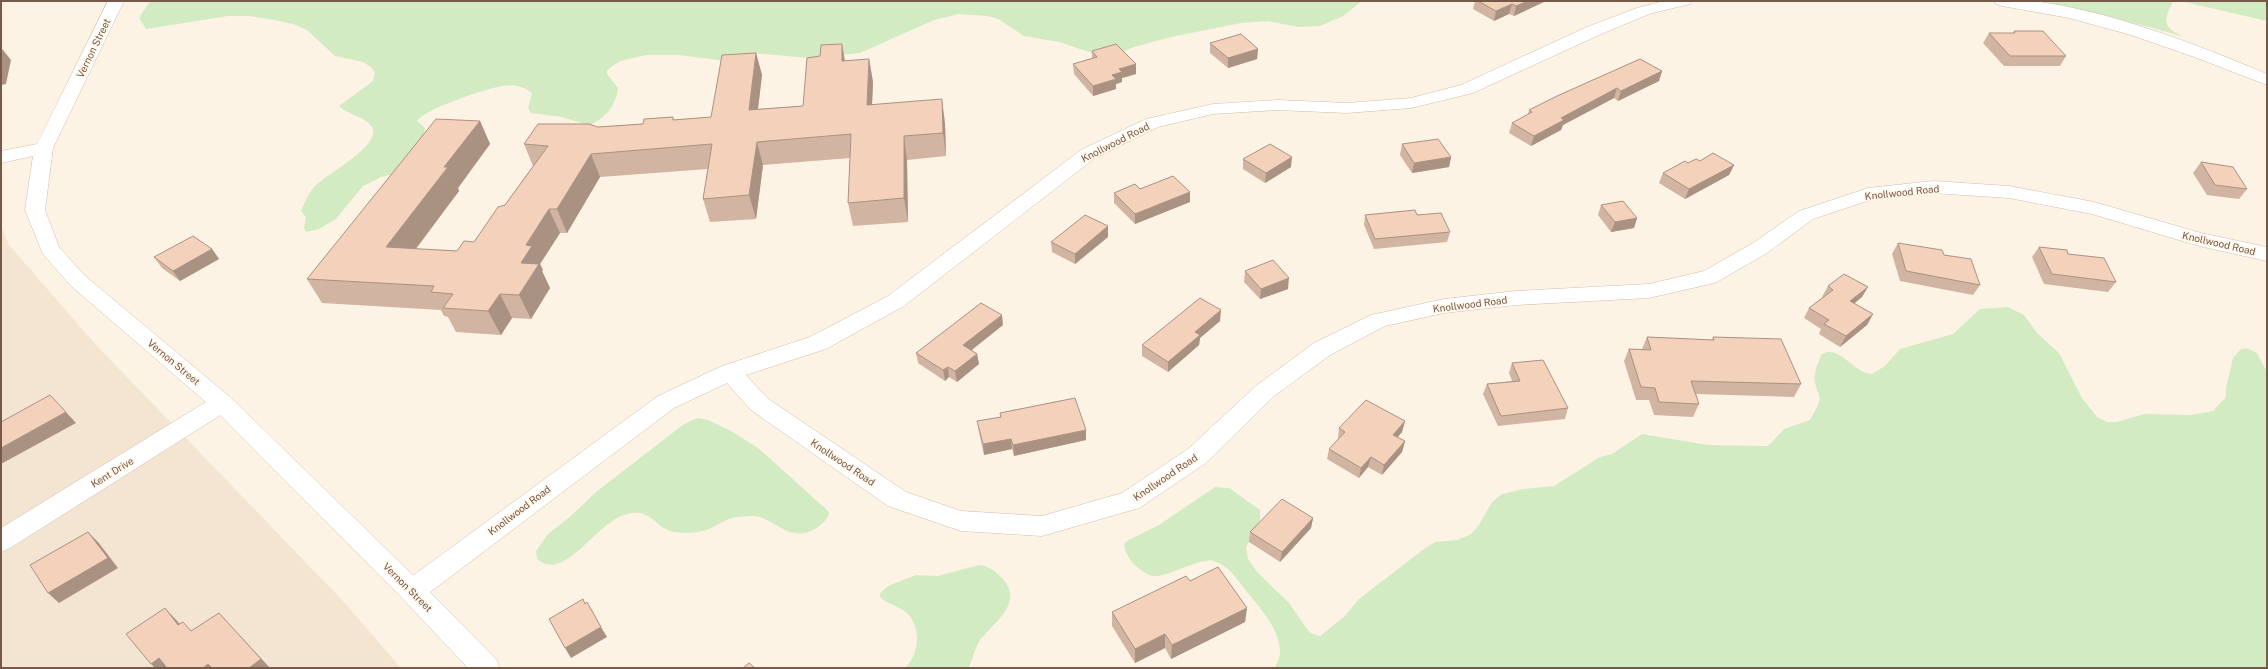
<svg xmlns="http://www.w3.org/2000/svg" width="2268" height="669" viewBox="0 0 2268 669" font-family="'Public Sans',sans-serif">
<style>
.residential{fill:#f4e5d2}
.green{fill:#d2ebc2}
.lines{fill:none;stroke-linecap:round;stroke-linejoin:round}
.street-casing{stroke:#d0bdad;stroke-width:1}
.secondary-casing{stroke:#d4bdaa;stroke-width:1}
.street{fill:#fff;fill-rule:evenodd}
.secondary{fill:#fff;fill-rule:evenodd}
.wall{fill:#d1b4a1}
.shaded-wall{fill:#aa9283}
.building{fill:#f3d1bb;stroke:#aa9283}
.labels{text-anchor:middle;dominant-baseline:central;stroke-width:3;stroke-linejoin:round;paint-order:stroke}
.street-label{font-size:10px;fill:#765949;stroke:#fff7ea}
</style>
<rect width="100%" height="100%" fill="#fdf3e4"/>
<path class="residential" d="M1,225L9,245L97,346L343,601L401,668H1Z"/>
<path class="green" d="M150,1H1362L1343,16L1320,26L1299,27L1268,21L1241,23L1171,37L1134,47L1112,56L1095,54L1059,42L1024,36L998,19L987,16L959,14L934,20L860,53L808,58L754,53L718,60L678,55H646L620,61L607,70V74L618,88C616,105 605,120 588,125L562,117L531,113L528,108L532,93C526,88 518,85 509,85C493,86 426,108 417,121L425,128L424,134L395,174L381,177L363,186L336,219L319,229L306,232L304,228L306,217L301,211C304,204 309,192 314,187C326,174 383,145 372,127C366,117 348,115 339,106L373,81L375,73L371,67L363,62L335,56L307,30L293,24L274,20L249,16H228L146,29L139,18Z
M2045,1H2173C2164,22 2161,26 2184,37C2138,22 2091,15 2045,1Z
M2180,1H2267V21Z
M2008,307L2024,315L2037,333L2059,353L2082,398L2097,417L2107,422H2117L2144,414L2192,415L2213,411L2226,397V388L2233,358L2240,350L2246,348L2257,353L2267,372V668H1274C1293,645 1262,610 1248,593C1238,581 1229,565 1213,561C1200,557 1168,578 1152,576C1139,571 1125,558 1124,544L1127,541L1159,525L1215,487L1229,488L1260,510V523L1246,547L1248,559L1257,572L1289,603L1310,633L1320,636L1345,616L1359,599L1424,549L1435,542L1457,540L1470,535L1479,525L1492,502L1502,494L1524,489L1554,486L1600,457L1612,454L1642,434L1708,445L1768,446L1784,429L1810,420L1818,405L1820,398C1812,378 1813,374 1822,354C1840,344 1854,374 1872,374L1885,366L1900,349L1953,334L1980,309Z
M698,418L708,420L731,431L758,448L826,509L829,513C828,519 823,523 818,527C792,544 780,523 759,517C753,515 744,517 738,517C728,518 721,523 713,527C702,533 685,534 674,532C661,530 655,518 643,514C603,502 570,587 537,559L536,551L548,534L571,516L596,492L684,424Z
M979,565C989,566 995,571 1002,578C1026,604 991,624 979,642C974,650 973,660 968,668H905C919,655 922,628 907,613C900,606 888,605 880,597V593L888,586L916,575L938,576Z"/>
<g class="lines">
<defs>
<path id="street" d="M1664,1H1692L1690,4L1649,14L1599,35L1473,93L1411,108L1347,113L1278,110L1213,114L1158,127L1095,158L904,306L826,349L746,375L767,398L906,492L961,511L1042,516L1122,493L1188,449L1257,385L1314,343L1371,315L1444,299L1516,291L1649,284L1704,271L1753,243L1799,211L1868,188L1933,181L2009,186L2094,202L2201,233L2267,247V261L2199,246L2092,214L2009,198L1933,193L1870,200L1813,219L1767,253L1717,282L1710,284L1649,298L1516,305L1444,313L1385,326L1330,355L1273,397L1206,463L1139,508L1042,536L961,531L888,506L751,410L727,383L674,408L421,599L412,602L403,599L399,591L403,583L658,396L722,366L810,337L888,296L1081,150L1146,119L1213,104L1278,100L1347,103L1411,98L1461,85L1587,27L1637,8Z
M1994,1C2007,1 2021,0 2034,1C2110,11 2196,44 2267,74V85L2197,58L2131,35L2069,18L2002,6L1996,4Z
M222,394L230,397L234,403L230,409L10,548L1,552V528L214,397Z"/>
<path id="secondary" d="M108,1H124L53,148L45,210L59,247L84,275L230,397L421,583L496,659L500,668H468L403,599L214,409L70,285L43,254L25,210L33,156L1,163V151L37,144Z"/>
</defs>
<use href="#street" class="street-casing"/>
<use href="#secondary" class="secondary-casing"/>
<use href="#street" class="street"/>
<use href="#secondary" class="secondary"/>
</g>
<path class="wall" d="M1475,1H1546L1514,16L1509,14L1494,21L1473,9Z
M2014,31L2066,56L2060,66H2004L1983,43L1989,33H2013Z
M1210,43L1258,49L1257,59L1228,68L1210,53Z
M1092,51L1136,64V74L1122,78V82L1116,84V89L1093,96L1074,74L1073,64L1092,58Z
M756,53L762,75L758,109L803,106L845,61L869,59L873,82L872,104L945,123L946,156L907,160L908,222L853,226L848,203L850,158L763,165L756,219L710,222L703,199L708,169L600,177L567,233H560L540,264L543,270L542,271L550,288L531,319L512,318L501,335L456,332L448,317L444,316L441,310L322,303L307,279L480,121L490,144L458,188L459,191L416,249L457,251L474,242L505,205L533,166L524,144L598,127L643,124L673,117L674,120L711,117Z
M1662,71L1659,81L1618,101L1614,98L1563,125L1561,130L1531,146L1509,133L1512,123L1528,114L1529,110Z
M1402,144L1451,157L1449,167L1412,173L1400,155Z
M1243,159L1291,167L1265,183L1243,169Z
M2201,162L2247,189L2239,199L2207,195L2193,173Z
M1688,163L1734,165L1729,175L1685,199L1659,183L1663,173Z
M1140,189L1190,202L1135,224L1114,203V193Z
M1601,205L1637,218L1634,228L1611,232L1598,215Z
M1365,215H1417L1450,232L1447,242L1374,249L1364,225Z
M1108,226V237L1075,264L1052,252L1051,242Z
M1898,243L1944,255L1980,285L1973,295L1900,281L1892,254Z
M2039,247L2068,254L2116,282L2108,292L2044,284L2032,257Z
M212,249L219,259L180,281L162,268L154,257Z
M1245,271L1288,289L1260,299L1244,282Z
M1828,286L1862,297L1854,304L1873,314L1867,325L1840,347L1819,334L1821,329L1804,318L1809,308L1823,297H1822Z
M1220,321L1200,338L1199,345L1168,372L1142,356V345Z
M1003,325L972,350L977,354L979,364L957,382L949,377L945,381L918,363L916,353Z
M1647,337L1712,340L1713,337L1801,384L1794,397L1696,394L1699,404L1693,417L1654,415L1649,400H1636L1624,361L1629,349H1642Z
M1512,363L1568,408L1565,419L1498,426L1483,394L1487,384L1512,381L1509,373Z
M1000,413L1086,430V440L1014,456L1012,449L984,455L979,432L977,421L1001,417Z
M1405,421L1402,432L1397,437L1405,441L1402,452L1382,475L1368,467L1359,478L1327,459L1329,449L1338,439L1339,428Z
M1313,518L1311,528L1280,562L1249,542L1250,532Z
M1190,581L1247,608L1245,622L1171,659L1165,648L1135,663L1112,626V612Z"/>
<path class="shaded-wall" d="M1528,1H1546L1514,16L1516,6Z
M1512,4L1509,14L1494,21L1496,11Z
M842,44L846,67L842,61Z
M1258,49L1257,59L1228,68V58Z
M3,50L11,60L6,84L1,85V62Z
M756,53L762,75L755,133L749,110Z
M869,59L873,82L871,128L867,105Z
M1136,64V74L1122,78V82L1116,84V89L1093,96V86L1112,75L1119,69Z
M1662,71L1659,81L1618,101L1621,91Z
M1617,88L1614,98L1563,125L1561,130L1531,146L1534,136L1561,118Z
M942,99L945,123L946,156L943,133Z
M480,121L490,144L458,188L459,191L399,271L386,247L444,167Z
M904,136L907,160L908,222L904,198Z
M757,142L763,165L756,219L749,195Z
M591,154L600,177L567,233L557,209Z
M1292,157L1291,167L1265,183L1266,173Z
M1451,157L1449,167L1412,173L1414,163Z
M1734,165L1729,175L1685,199L1689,189Z
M1190,192V202L1135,224V214Z
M549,209L560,233L540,264L543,270L542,271L550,288L531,319L519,295L521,263L526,245Z
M1637,218L1634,228L1611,232L1615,222Z
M1108,226V237L1075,264V254Z
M212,249L219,259L180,281L173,271Z
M1289,278L1288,289L1260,299L1261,289Z
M1868,287L1862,297L1844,311L1850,301Z
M500,294L512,318L501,335L488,311Z
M1221,310L1220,321L1200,338L1199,345L1168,372V362L1195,332Z
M1873,314L1867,325L1840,347L1846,336Z
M1002,315L1003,325L965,355L963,345Z
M977,354L979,364L957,382L955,371Z
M948,367L949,377L945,381L943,370Z
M66,412L76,423L1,464V448Z
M1405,421L1402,432L1391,445L1393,435Z
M1086,430V440L1014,456L1013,445Z
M1011,439L1012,449L984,455L983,444Z
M1405,441L1402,452L1382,475L1384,465Z
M1371,457L1368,467L1359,478L1361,468Z
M1313,518L1311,528L1280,562L1282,552Z
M88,532L98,542L118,568L59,603L48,593Z
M165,608L179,623L193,639L178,625Z
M1247,608L1245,622L1171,659L1172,645Z
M219,613L270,668H249Z
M601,627L607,637L571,658L565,648Z
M1165,634V648L1135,663V649Z
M159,658L169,668H155L151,664Z
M208,664L212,668H203Z"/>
<path class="building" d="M1478,1H1528L1516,6L1512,4L1496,11Z
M2014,31H2043L2066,56H2010L1989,33H2015Z
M1241,34L1258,49L1228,58L1210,43Z
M842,44V61L869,59L867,105L942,99L943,133L904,136V198L848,203L851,134L757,142L749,195L703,199L712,144L591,154L557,209H549L526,245L532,246L521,263L539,264L519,295L500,294L488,311L443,308L453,294L431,292L434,286L307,279L436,119L480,121L444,167H448L386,247L457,251L464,241L474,242L498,207L505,205L548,146L524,144L538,124H589L598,127L643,124L644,119L673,117V120L711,117L722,55L756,53L749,110L803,106L807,58L820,56L821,45Z
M1116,44L1136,64L1119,69L1122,72L1112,75L1116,79L1093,86L1073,64L1097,57L1092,51Z
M1,50H3L1,62Z
M1640,59L1662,71L1621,91L1617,88L1561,118L1564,120L1534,136L1512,123L1532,112L1529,110L1557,96Z
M1438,139L1451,157L1414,163L1402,144Z
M1270,144L1292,157L1266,173L1243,159Z
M1713,153L1734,165L1689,189L1663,173L1685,161L1688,163L1696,159L1700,161Z
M2201,162L2233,167L2247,189L2215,185Z
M1173,176L1190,192L1135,214L1114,193L1135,184L1140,189Z
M1623,201L1637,218L1615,222L1601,205Z
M1415,210L1417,215L1441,213L1450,232L1375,239L1365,215Z
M1085,215L1108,226L1075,254L1051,242Z
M193,236L212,249L173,271L154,257Z
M1898,243L1942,250L1944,255L1971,259L1980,285L1906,271Z
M2039,247L2067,250L2068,254L2104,258L2116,282L2052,274Z
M1273,260L1289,278L1261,289L1245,271Z
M1844,274L1868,287L1850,301L1873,314L1846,336L1824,324L1829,320L1809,308L1833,290L1828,286Z
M1200,298L1221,310L1195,332L1200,335L1168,362L1142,345Z
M981,303L1002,315L963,345L977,354L955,371L948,367L943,370L916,353Z
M1647,337L1714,340L1713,337L1781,339L1801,384L1691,381L1699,404L1659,402L1655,388L1641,387L1629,349L1651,350Z
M1543,360L1568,408L1501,416L1487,384L1520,381L1512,363Z
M50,395L66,412L1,448V422Z
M1075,398L1086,430L1013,445L1011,439L983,444L977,421L1001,417L1000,413Z
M1366,400L1405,421L1393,435L1405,441L1384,465L1371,457L1361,468L1329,449L1345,432L1339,428Z
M1282,499L1313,518L1282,552L1250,532Z
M88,532L108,558L48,593L30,565Z
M1218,567L1247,608L1172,645L1165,634L1135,649L1112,612L1186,576L1190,581Z
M583,599L585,604L587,602L601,627L565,648L549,619Z
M165,608L178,625L183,622L191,631L219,613L261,659L249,668H212L208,664L203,668H167L159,658L151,664L126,634Z
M749,663L755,668H743Z"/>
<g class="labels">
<g class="street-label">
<text transform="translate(93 48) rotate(-64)">Vernon Street</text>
<text transform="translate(1115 142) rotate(-27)">Knollwood Road</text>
<text transform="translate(1902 192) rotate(-6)">Knollwood Road</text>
<text transform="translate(2219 243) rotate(13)">Knollwood Road</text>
<text transform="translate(1470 304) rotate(-7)">Knollwood Road</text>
<text transform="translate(174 362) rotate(40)">Vernon Street</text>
<text transform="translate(843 462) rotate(34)">Knollwood Road</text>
<text transform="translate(112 472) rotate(-32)">Kent Drive</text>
<text transform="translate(1165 477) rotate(-34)">Knollwood Road</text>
<text transform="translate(519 510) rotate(-37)">Knollwood Road</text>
<text transform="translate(408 587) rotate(45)">Vernon Street</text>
</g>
</g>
<rect width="2268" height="669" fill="none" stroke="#765949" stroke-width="4"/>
</svg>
